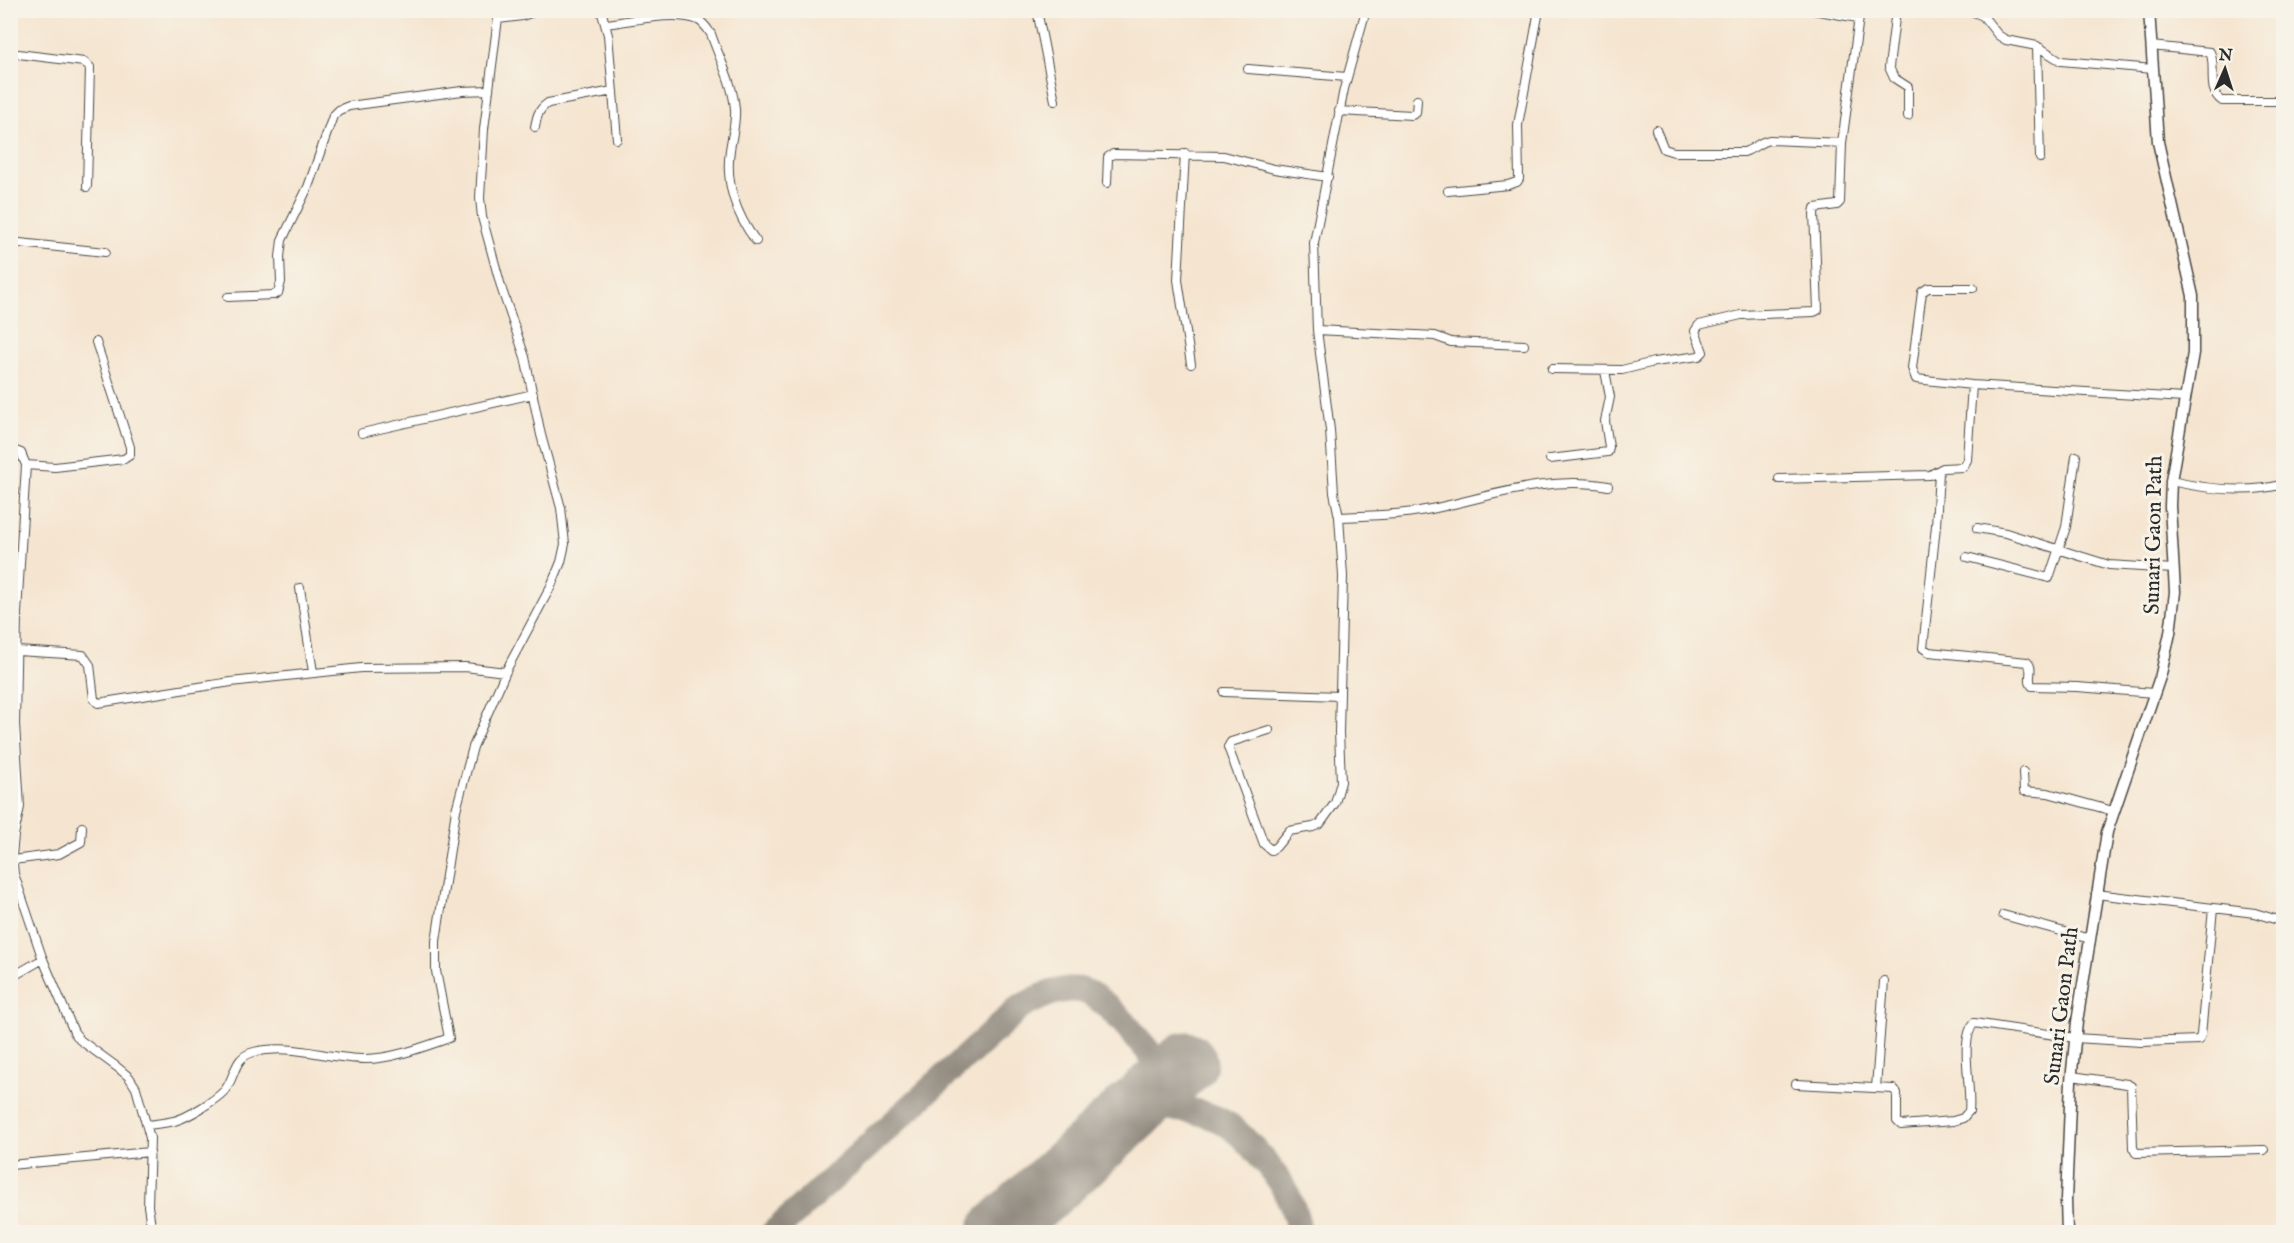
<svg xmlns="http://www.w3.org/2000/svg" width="2294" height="1243" viewBox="0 0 2294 1243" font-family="'IM FELL English',serif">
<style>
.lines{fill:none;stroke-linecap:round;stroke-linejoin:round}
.taxiway{stroke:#90887e;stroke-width:26}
.runway{stroke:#90887e;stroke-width:63}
.minor-casing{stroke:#494744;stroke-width:10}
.tertiary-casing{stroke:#494744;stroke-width:13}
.minor{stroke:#fff;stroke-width:8}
.tertiary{stroke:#fff;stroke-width:10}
.labels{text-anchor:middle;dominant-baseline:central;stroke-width:6;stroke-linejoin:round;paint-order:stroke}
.street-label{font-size:22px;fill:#2b2b2b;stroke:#f7f3e8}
</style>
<rect width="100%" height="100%" fill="#f7f3e8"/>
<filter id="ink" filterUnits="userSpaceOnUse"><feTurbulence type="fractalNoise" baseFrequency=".0167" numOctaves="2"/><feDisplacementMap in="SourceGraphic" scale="12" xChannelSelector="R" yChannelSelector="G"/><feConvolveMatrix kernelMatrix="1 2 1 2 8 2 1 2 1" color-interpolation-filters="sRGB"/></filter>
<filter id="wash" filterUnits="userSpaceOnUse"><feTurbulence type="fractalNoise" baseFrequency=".008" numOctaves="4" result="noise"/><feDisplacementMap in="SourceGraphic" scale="24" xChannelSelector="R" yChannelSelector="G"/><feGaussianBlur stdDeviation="1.35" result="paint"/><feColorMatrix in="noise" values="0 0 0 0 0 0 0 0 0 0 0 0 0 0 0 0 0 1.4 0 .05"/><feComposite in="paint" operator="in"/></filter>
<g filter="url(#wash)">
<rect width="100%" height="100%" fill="#f5e5d0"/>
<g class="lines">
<path class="taxiway" d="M1126,1116C1155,1104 1198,1107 1225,1123C1236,1129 1244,1139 1253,1148C1277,1175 1293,1195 1299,1232
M774,1232L1018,1009C1037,998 1058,987 1080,990C1108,995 1150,1055 1169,1077"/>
<path class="runway" d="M999,1232L1186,1063"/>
</g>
</g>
<g filter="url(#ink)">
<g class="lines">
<defs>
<path id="minor" d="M601,10L608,35L617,139
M1037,10L1055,101
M1813,10L1858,18
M1896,10L1889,67L1894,78L1908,87V116
M1969,10L1983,16L1998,35L2006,40L2037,46L2061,61L2153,69
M498,19L522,16L539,10
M606,24C630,21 676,10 698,20C704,23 707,28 711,34C719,58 733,83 735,109C736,123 732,136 730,150C725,183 736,215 756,241
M2037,46L2040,158
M2151,46L2210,52C2217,67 2206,90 2222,101H2284
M10,53L84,62L90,67L87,187
M1248,69L1347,77
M1339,111L1412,115L1416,113L1417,100
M535,127C537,116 538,110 548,103L613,91
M1656,130L1664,149L1674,152H1744C1754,149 1760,141 1770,140L1842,143
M1185,153L1178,280L1191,364
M1107,183L1108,157L1113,154L1224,156L1274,169L1328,177
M1448,191L1508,185L1517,182L1519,179L1518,125L1539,10
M10,242L105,252
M1973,288H1928L1922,292L1912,368L1916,379L1972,385L2184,398
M228,297L273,295L278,293L281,282L280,257L282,240L308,187L333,116L339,110L349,106L462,91L489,90
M1317,330L1435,336L1451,342L1524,345
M1552,369L1622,370L1654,362L1699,356L1703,352L1695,331L1699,325L1741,315L1814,312L1818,310L1814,213L1815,208L1837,205L1840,202L1842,143L1860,10
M362,433L533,394
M10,449L21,453L26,465L17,613L15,724L20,807L14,835L12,856L14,874L42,957L74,1032L80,1040L117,1067L129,1077L136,1088L150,1138L148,1206L152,1232
M1550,459L1608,452L1609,447L1605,421L1610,397L1605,371
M26,465L55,467L124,459L130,455V447L96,342
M1939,472L1936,526L1923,648L1929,652L2027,662C2035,669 2026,679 2032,686L2077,687L2154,693
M1779,479L1930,475L1943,468L1963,467L1967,460L1972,385
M2171,481C2206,489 2248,494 2284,484
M1339,517C1369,516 1401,515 1431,509C1489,497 1548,475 1608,486
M1977,528L2006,533L2109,565L2174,569
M1967,557L2049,578L2066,527L2076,456
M300,588L313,672
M17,651L83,655L90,665L94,699L98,703L231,682L361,668L465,667L505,672
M1224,692L1340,696
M1269,730L1231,742L1228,747L1264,844L1271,850L1276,847L1289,831L1313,827L1320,824L1335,803L1341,782L1339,732L1343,576L1339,517L1334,493L1330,430L1317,330L1314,243L1344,89L1366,10
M2023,772L2024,791L2048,793L2113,811
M13,860L59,854L81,842L82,827
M2096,894L2255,913L2284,922
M2003,915L2090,939
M10,978L43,959
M2072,1076L2127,1084L2131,1086L2133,1148L2136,1153L2264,1150
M1796,1084L1893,1089L1897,1093V1121L1901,1125L1953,1121L1963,1118L1969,1111C1972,1088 1959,1040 1974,1023L2075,1038L2141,1042L2199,1040L2201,1035L2213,908
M1876,1088L1884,981
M147,1125C156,1124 165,1123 174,1121C187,1118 216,1100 225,1090C236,1076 233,1057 254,1052C291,1043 328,1059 365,1059C392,1059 423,1047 449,1038L436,971V941L456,810L473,747L507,669L551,586L561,562L565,544L561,508L541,435L525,357L502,290L482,217L480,198L484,129L499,10
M10,1165L150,1152"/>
<path id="tertiary" d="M2067,1232L2066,1200L2071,1081L2077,1022L2107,832L2161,674L2170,633L2175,592L2170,506L2171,481L2193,353V296L2158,142L2149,10"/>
</defs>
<use href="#minor" class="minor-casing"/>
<use href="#tertiary" class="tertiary-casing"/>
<use href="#minor" class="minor"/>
<use href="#tertiary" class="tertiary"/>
</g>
</g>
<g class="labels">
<g class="street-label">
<text transform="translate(2154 535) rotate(-89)">Sunari Gaon Path</text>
<text transform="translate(2062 1006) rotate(-83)">Sunari Gaon Path</text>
</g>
</g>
<rect width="2294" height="1243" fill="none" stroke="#f7f3e8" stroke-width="36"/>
<g transform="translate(2225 69) rotate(3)" stroke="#f7f3e8" stroke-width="4.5" paint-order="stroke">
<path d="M0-4.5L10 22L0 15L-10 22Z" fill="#2b2b2b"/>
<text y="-9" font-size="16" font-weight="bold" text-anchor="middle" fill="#2b2b2b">N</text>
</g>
</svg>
